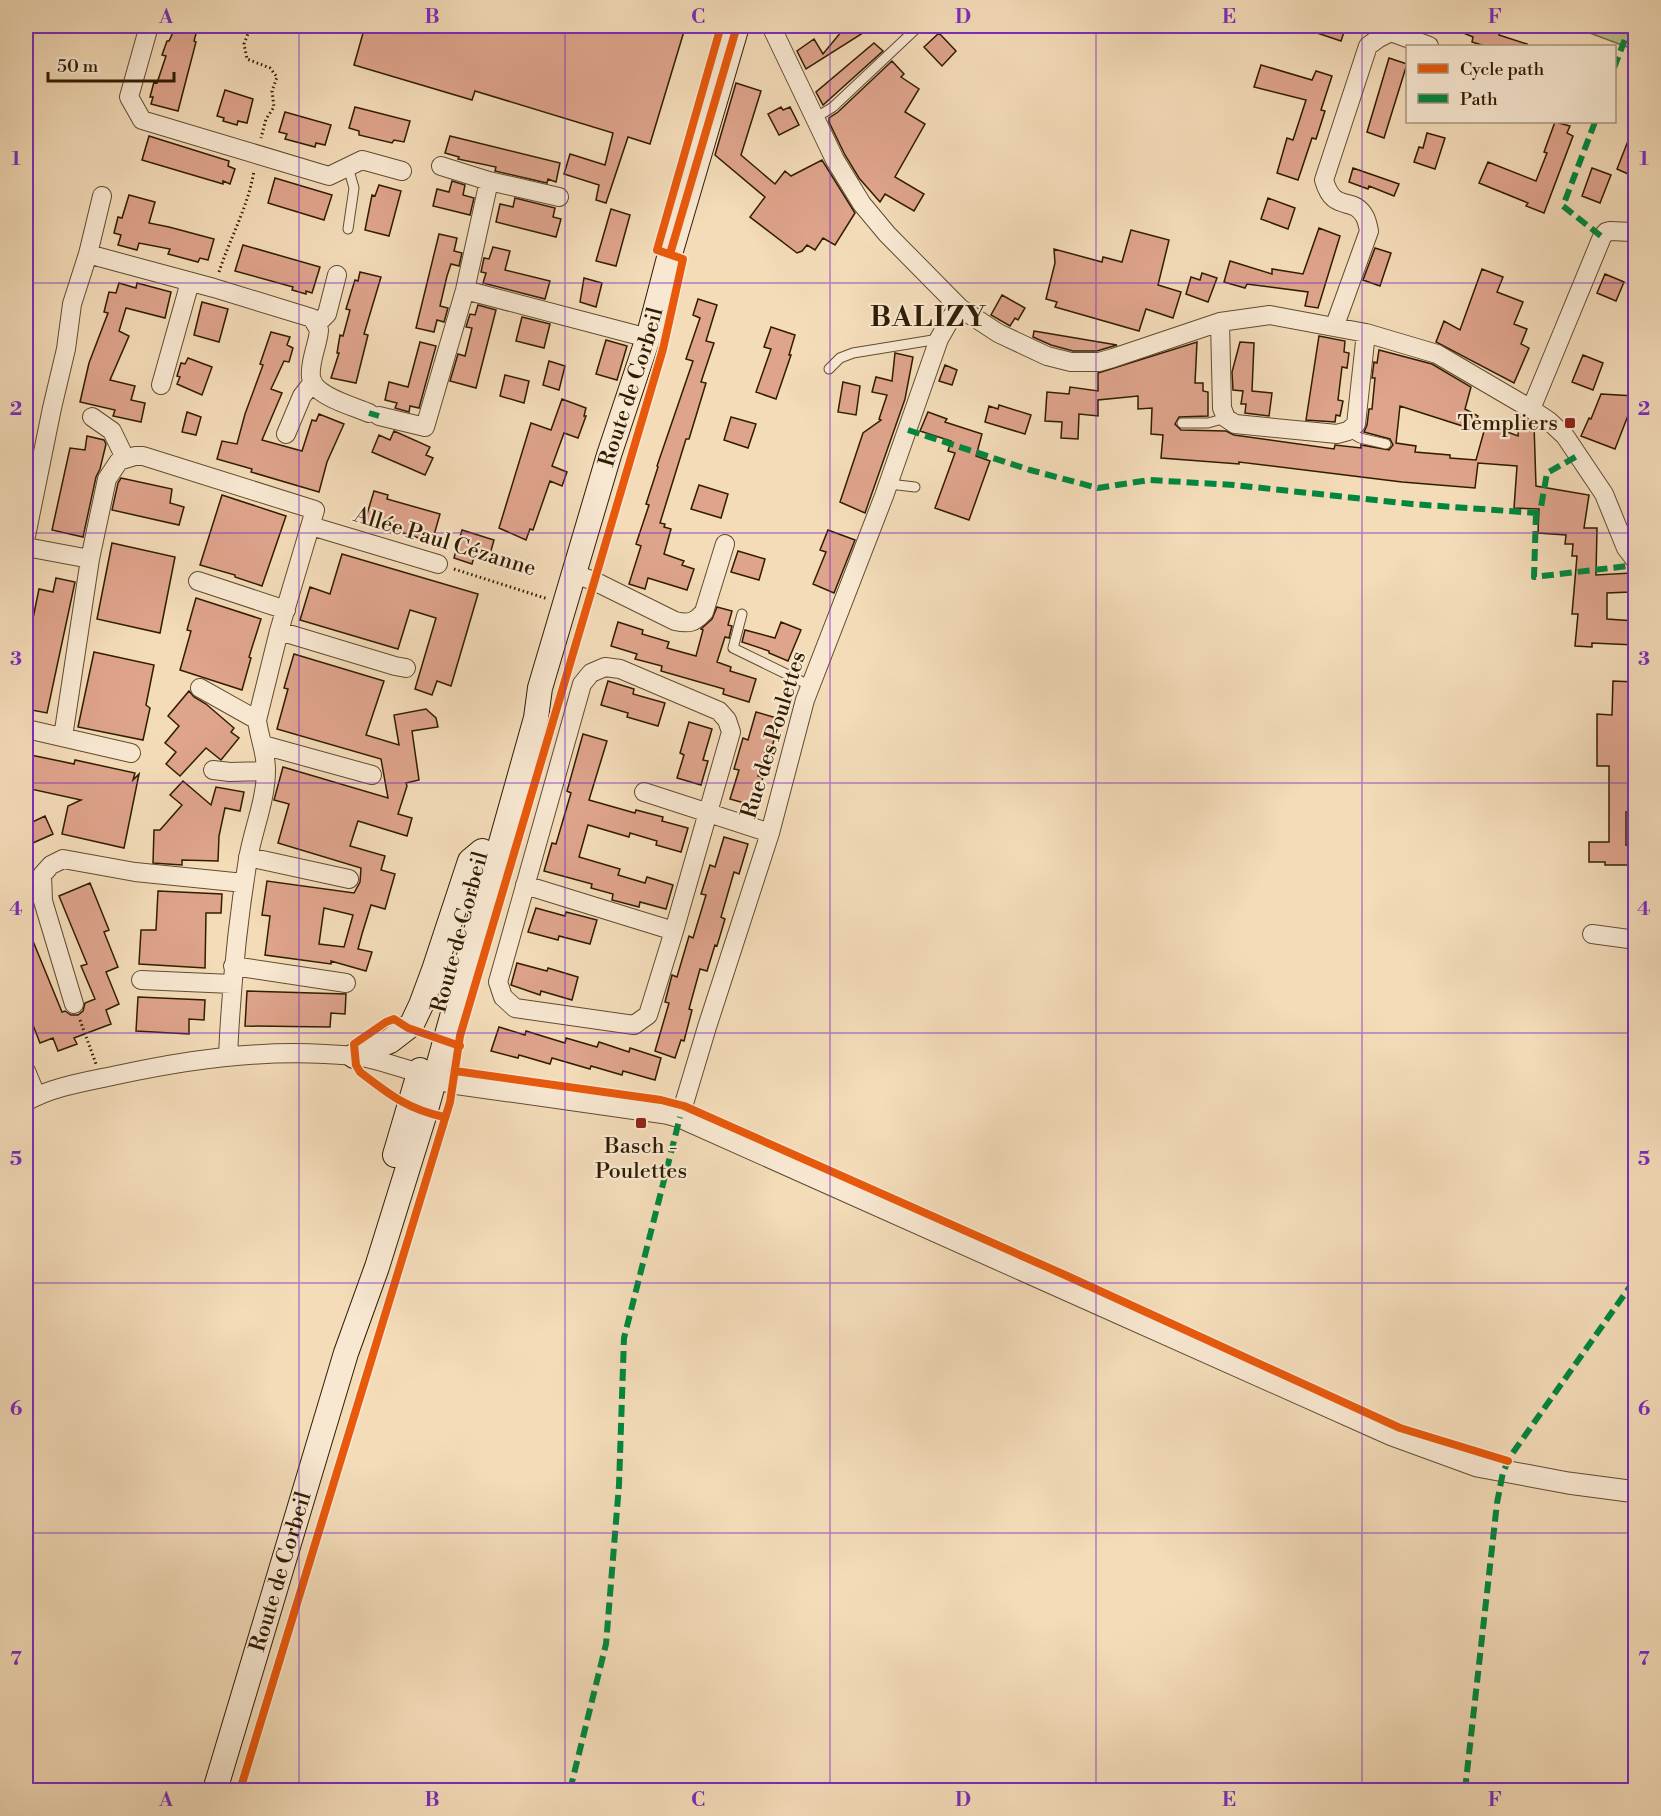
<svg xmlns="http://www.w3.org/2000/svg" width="1661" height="1816" viewBox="0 0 1661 1816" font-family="'Libre Bodoni',serif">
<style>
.green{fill:#bdc08e;stroke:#766e48;stroke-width:1.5}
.building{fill:#dfa48c;stroke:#301c01;stroke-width:1.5;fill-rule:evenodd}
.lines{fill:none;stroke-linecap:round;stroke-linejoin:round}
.service-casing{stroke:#614c2f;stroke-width:11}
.minor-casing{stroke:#614c2f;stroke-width:20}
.tertiary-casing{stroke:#614c2f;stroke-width:23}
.secondary-casing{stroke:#301c01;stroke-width:26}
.path{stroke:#301c01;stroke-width:3;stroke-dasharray:1.5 3;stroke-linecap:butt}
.service{stroke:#f8e8d2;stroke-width:9}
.minor{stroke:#f8e8d2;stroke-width:18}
.tertiary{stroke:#f8e8d2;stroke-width:21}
.secondary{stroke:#f8e8d2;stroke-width:24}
.quiet{stroke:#00873e;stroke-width:6;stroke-dasharray:12 6;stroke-linecap:butt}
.cycleway-casing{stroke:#f8e8d2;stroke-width:11}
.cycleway{stroke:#e8590c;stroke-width:8}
.grid{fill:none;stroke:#7b2cbf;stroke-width:1.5;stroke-opacity:0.55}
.poi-dot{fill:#8f2418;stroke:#f8e8d2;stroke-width:2}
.labels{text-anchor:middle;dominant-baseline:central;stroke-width:4.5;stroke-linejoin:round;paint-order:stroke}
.street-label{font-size:22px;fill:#301c01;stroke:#f8e8d2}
.poi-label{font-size:22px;fill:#301c01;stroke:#f8e8d2;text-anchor:end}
.district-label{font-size:28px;font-weight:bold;letter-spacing:1.5px;fill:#301c01;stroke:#f8e8d2}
.neatline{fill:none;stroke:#7b2cbf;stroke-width:2}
.grid-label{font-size:20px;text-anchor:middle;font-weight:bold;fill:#7b2cbf}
</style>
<rect width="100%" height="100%" fill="#f4dcb9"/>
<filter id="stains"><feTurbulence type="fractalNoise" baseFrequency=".00333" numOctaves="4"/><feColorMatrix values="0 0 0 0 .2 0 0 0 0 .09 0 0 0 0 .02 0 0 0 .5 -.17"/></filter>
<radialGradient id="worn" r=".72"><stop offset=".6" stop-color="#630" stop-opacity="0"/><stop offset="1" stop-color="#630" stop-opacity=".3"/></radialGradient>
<path class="green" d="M1571,26H1635V50Z"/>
<path class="building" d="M176,26H198L194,41L196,42L178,111L151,104L153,97H150L154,82L157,83L166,56L162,55L167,41H169Z
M365,26H676L685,28L650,144L628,137L606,203L596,200L599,185L564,174L570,154L605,165L613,133L475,91L472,100L354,65Z
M846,26H854L863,33L806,69L797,51L814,39L823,54Z
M1302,26H1346L1341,41L1302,28Z
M1447,26H1488L1501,30L1499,35L1527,44L1526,46H1485L1472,42L1473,37Z
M939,33L956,51L942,66L924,47Z
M874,43L883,51L823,105L816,92Z
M1389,58L1407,64L1384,138L1367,132Z
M892,61L904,74L901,77L919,89L905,112L925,124L895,177L924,194L914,211L885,194L880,202L859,178L845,155L829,122V118L838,112Z
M1261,65L1312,80L1316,71L1332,76L1321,110L1325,111L1316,139L1312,138L1298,180L1277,173L1287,138L1293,140L1306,100L1254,87Z
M736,83L761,91L741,155L775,184L785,171L791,176L822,160L855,213L835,245L823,238L815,250L807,245L802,251L797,253L750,217L765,197L715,155Z
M225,90L253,99L247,123L238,121L237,125L223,121L224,118L217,116Z
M355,107L410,121L404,142L394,140L392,143L359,135V131L349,128Z
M781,107L783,110L790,107L799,125L779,135L768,114Z
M285,112L331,125L325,145L316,143L315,147L285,139L287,134L279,132Z
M1555,122L1570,126L1567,133L1573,136L1544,213L1526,206L1528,203L1479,183L1488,162L1536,181L1547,153L1544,152Z
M1635,123V177L1617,169Z
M1427,133L1445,138L1435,169L1414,162L1419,147L1423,148Z
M149,136L229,161L228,166L235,169L230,184L223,181V184L142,160Z
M450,136L560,163L556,182L548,179L547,183L495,171L496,167L458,159L459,157L445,153Z
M1353,168L1399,184L1394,196L1369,186L1368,189L1349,182Z
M1592,168L1611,175L1600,203L1582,196Z
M275,178L332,195L324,220L268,203Z
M452,181L465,185L463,195L474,198L470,215L433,206L437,189L449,192Z
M379,185L401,191L389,236L365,230L372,195L375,196Z
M129,195L155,202L149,223L169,227L214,239L208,260L200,258L198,262L168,254L170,249L139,243L137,250L118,245L121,235L114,233L118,217L122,218Z
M515,198L555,208L553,217L561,219L556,237L496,222L500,204L513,207Z
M1268,198L1295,208L1288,229L1261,219Z
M611,209L630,215L616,266L596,261Z
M1319,228L1340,236L1318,308L1305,306L1308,292L1247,284L1245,288L1224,282L1230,261L1272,274V269L1303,274Z
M1131,230L1169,240L1158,285L1181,292L1173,318L1146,309L1139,331L1055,307L1057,302L1046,299L1055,263L1054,249L1102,262L1103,257L1122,262Z
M439,234L457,238L454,251L462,253L459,266L451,264L447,276L440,306L448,308L444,322L437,320L434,332L416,328Z
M243,245L320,267L312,293L306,291V294L292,290L293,287L235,271Z
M493,247L510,251L505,270L550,281L545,299L483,283L486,273L481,272L484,258L489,259Z
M1375,248L1391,253L1380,286L1363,280Z
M1482,269L1503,277L1497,292L1523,302L1514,324L1527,329L1521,344L1529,348L1514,383L1436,342L1444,321L1460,330Z
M360,272L381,277L364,334L368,335L356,383L331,378L339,353H337L340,335L343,336L350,310L346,309L355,280L358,281Z
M1202,273L1217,278L1208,302L1186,294L1191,277L1200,280Z
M1605,274L1624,282L1616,301L1597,293Z
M584,278L602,283L596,307L580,302Z
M119,283L136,288L137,283L171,292L165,318L126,308L119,331L129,336L110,380L135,386L131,400L145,403L141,422L113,416L115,410L80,402L89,363L108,313L104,312L109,292L116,293Z
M1002,295L1025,308L1018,320L1015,318L1010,326L991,315Z
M698,299L717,305L706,341L714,343L701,382L706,383L696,416L689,439H686L660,523L665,524L664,527L671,529L664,554L684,561L682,565L694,569L687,590L648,578L645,589L629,584L641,546L636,544L649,505L646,504L658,467L657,466L693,361L686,359L700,318L693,315Z
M202,302L228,309L219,342L194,335Z
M478,305L496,310L476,388L450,381L458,354L465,356L472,328L466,327L470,314L475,315Z
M522,317L550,324L544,348L516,341Z
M771,327L795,335L789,355H791L776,399L756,392L771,349L764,347Z
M1034,331L1117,345L1097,351H1073L1051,345L1033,337Z
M271,332L290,337L287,345L293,348L289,362L284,361L271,389L282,393L262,440L302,451L312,420L316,421L319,414L344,424L327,462L319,492L251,472L252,469L217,459L222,441L237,444L245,414L263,365L260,364Z
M1319,336L1345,341L1344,352L1349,353L1347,368L1342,367L1338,400L1343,401L1340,416L1336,415L1335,422L1306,420Z
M606,340L627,346L617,380L596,374Z
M420,342L436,346L419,408L410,406L409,412L395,408L397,403L385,400L389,382L408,387Z
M1197,342L1195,383H1203V391L1208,392V416L1179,417L1175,424L1181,430L1226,431L1234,435L1334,449L1335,445L1361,448V445L1389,450L1393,445L1390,439L1364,432L1367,425L1369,409H1372L1375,378H1372L1374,362L1377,363L1379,350L1432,364L1471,387L1465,409L1478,416L1472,429L1400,406L1396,443L1416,446L1415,452L1450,455V458L1476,460L1486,424L1518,436L1519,416L1534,424L1536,486L1589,495L1584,528H1597L1596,575L1631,573L1630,592L1607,593V619L1635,621V645L1592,643V647L1575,646L1578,614H1572L1577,556H1572L1573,544H1565L1566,535L1538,533L1539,509L1514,508L1517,466L1478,463L1475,488L1402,482L1239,462V464L1161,458L1163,435L1151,434L1152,408L1138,409V396L1098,400V416L1079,414L1078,439L1061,438L1062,422L1045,421L1047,392L1069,394L1070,387L1098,391V373Z
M1240,342L1254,343L1252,391L1272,393L1269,416L1245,413L1246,404H1241L1243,391L1233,390L1232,372Z
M895,353L913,357L905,399L865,513L840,502L863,433L881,420L879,419L887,395L872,392L876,377L892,381Z
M1583,355L1603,363L1593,390L1572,382Z
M188,358L212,367L202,395L177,384L180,377L177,376L181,363L185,364Z
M549,361L565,366L559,390L543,385Z
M945,365L957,370L952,385L939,381Z
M505,375L529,381L524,403L500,396Z
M843,382L860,386L856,415L838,412Z
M1601,394L1635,396V413H1629L1615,449L1581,436L1589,418L1591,419Z
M562,399L586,408L584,416H586L578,438L564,433L552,466L567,472L562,486L550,481L533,530L530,529L526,540L499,528L531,423L551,430Z
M999,405L1031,415L1025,434L985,422L989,406L998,409Z
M187,412L201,417L196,435L182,432Z
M928,412L947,419L945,422L982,434L976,456L990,461L969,520L935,508L955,453L948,451L951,441L920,431Z
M731,417L756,424L748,448L724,440Z
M394,431L430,447L426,455L433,458L425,475L372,452L379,435L390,440Z
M87,436L104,440L106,444L100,469L96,477L83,537L52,530L70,448L85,450Z
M121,478L172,489L170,503L184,507L179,525L112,510L118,483Z
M699,485L728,494L721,518L691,509Z
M374,491L388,495L387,499L440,514L432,542L393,530L392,532L364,524Z
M222,495L286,516L262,586L235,577V575L200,565Z
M462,530L494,540L490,554L476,550L472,564L454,558Z
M828,530L855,540L834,593L813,584L826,552L820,550Z
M112,543L175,557L160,633L97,619Z
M738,551L765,559L759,580L731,572Z
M342,554L478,594L451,686L437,681L432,695L415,689L436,618L410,610L398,649L300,620L310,587L330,594Z
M56,578L75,582L47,713L26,709V652L39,589L53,592Z
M196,598L261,619L249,657L251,658L242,690L180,670L191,631L187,630Z
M717,607L732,611L728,625L732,626L729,638L725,637L717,662L731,667L730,671L756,679L749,702L723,694L724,689L661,671L662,666L635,659L637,654L611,646L618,622L643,630L642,634L669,642L667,648L696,656L703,630L701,629L712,619Z
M781,622L801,630L788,661L769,653V651L742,642L745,630L775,638Z
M94,652L154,665L146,705L150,708L143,740L78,727Z
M294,654L384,681L366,735L399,745L394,715L426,709L436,718L438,727L412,731L419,780L406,783L407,786L398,814L412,818L407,836L358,821L350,846L385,856L381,870L395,874L385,909L371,905L362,934L358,949L372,952L366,971L331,961V964L265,955L270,916L262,915L267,881L354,893L360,882L361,868L278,843L289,804L274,800L283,767L388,798L381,759L277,729L288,689L284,688ZM324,908L353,915L344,947L319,944Z
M608,681L634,689L633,694L665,703L658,726L627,717L628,713L601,705Z
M1613,681L1635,682L1633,745H1635V770H1629V812H1626V845H1630V850H1635V865H1605V862H1589V842H1609V766H1597V714L1612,715Z
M189,691L194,697L206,704L234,728L231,732L239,738L221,760L206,748L180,776L166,764L176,752L165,743L179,726L168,716Z
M756,712L780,719L772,747L767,745L758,776L763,777L755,806L730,799L739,770L734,769L743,738L748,740Z
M689,722L712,729L703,760L708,761L701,785L677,778L684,755L680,753Z
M583,734L607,741L589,800L635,813L636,810L663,817L662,821L688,828L681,852L656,845L657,841L630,833L629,837L588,825L579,857L620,869L618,875L645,883L647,877L673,885L666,909L640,902L639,907L612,900L613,894L591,888L592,884L544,871L552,843L556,844L571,793L567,791Z
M26,754L74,764L75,760L135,773L133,780L139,774L124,848L62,834L68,806L81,800L26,788Z
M183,781L211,805L216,787L244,792L240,811L225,808L219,836L218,861L182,860V865L153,863L154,830H160L182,805L170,795Z
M45,816L53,834L26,846V825Z
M724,837L748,844L739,874L734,872L721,917L725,919L717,946L715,945L707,971L700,969L689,1009L692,1010L684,1041L681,1040L675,1058L655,1051L669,1003L665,1002L672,975L677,977L689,936L693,938L706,895L701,894L710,865L715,867Z
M90,883L109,930L104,932L118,967L106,972L119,1004L106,1010L111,1024L74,1038L77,1044L58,1051L53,1038L40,1043L29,1015L26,1016V924L62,1012L65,1011L71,1015H78L83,1011L85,1003L95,999L81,966L87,964L59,896Z
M158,891L222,894L221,913H206L205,968L139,964L141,930H156Z
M536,908L565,916L566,912L597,920L590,944L559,936L558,940L528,932Z
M517,963L547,971L548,968L578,977L572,1000L541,991L540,995L511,985Z
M247,991L346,994L345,1014L331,1013L330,1027L245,1026Z
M138,997L205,1000L204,1020L189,1019V1034L136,1031Z
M499,1027L525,1035L526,1031L565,1043L566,1038L597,1047L599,1042L629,1052L630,1048L661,1058L655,1080L623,1071L622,1075L591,1066L590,1069L552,1058L550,1064L519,1055L518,1058L491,1051Z"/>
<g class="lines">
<defs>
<path id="service" d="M815,118L833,107L919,26
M348,229L354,188L348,167
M829,369L840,358L853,353L939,339
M1182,423H1208L1226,418
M1348,431L1360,438L1386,444
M889,484L915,487
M742,614L733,648L811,686"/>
<path id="minor" d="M149,26L129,97L142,120L329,176L362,160L402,171
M771,26L835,160L862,204L887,234L960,308L998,333L1047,356L1071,362H1099L1113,358L1220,322L1270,315L1366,333L1437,354L1531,409L1549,421L1565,436L1604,494L1626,548L1636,561
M489,181L559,197
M88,254L214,288L312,318L319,330C318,345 309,362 311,377C313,396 353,406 369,413
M465,290L648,338
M1220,322L1222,408L1226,418L1235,424L1337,434L1348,431L1356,424L1366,333
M317,324L327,314L337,275
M1335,325L1369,231C1368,226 1367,221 1365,217C1353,194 1334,215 1324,180L1368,46L1379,38L1391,32L1429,46
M161,385L190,282
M1531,409L1602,237L1606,232L1610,231L1632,232L1636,229
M379,416L425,427L465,290L489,181L441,166
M92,417L112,431L125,458
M286,434L302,396L313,382
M311,526L438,564
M26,536L52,408L66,349L72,304L88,254L102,196
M26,547L90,559
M574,574L594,581L675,621C689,624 694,623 704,612L725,544
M198,581L286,610
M279,631L395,666L406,668
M605,667L620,669L719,711L727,720L731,732L674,931L648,1015L634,1025L515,1008L503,997L498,982L582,684L591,673Z
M200,688L257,720
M31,730L131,753
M63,737L90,559L107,479L119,461L135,456H143L315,510L279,631L257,720C259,737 266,752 266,770C266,800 253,830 248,859C237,925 231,990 228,1056
M263,745L372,775
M213,770L230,772L266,771
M644,792L770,833
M248,857L349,879
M525,885L674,931
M1592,934L1636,940
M233,966L346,983
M141,980L232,984
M74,1004L43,901L42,875L51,865L63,859L135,872L244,883
M26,1071L36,1095
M26,1102C50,1087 89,1081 117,1075C186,1060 255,1050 325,1054C341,1055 356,1055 371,1059C387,1063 403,1068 419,1073
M680,1117L707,1027L770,833L805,700L884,496L939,339L952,316L960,308"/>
<path id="tertiary" d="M420,1073L453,1083L666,1113L680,1117L1392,1435L1477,1466L1568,1483L1636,1492"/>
<g id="secondary">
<path d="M354,1056L390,1041L412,1024L421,1005L434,970L470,861L482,851"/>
<path d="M395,1155L420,1070"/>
<path id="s1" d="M215,1790L346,1353L377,1267L425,1113L536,718L540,688L609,455L648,338L670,254L737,26"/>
</g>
</defs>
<use href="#service" class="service-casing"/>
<use href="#minor" class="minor-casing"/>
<use href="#tertiary" class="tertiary-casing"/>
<use href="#secondary" class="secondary-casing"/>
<path class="path" d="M251,26L244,44L247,59L270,68L277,77L272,91L274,107L266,119L261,138
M219,272C230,238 248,207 254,171
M454,569L548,599
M80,1020L96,1064"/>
<use href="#service" class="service"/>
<use href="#minor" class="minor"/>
<use href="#tertiary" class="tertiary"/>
<use href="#secondary" class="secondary"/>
<path class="quiet" d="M1614,68L1630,26
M1595,122L1563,206L1602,237
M369,413L379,416
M908,430L1030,470L1098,488L1149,480L1234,485L1412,504L1536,513L1541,507L1547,473L1579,455
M1536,513L1534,577L1636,565
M570,1790L606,1644L619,1485L624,1338L680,1117
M1465,1790L1497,1503L1503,1472L1512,1454L1636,1278"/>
<defs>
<path id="cycleway" d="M670,254L737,26
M455,1071L661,1100L684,1106L1065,1275L1400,1428L1508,1461
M444,1117C407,1109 390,1095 360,1072L356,1065L354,1044L386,1022L394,1019L408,1028L460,1046
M240,1790L450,1102L460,1036L663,349L683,259L657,250L721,26"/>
</defs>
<use href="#cycleway" class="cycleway-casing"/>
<use href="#cycleway" class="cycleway"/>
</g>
<path class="grid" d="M299,26V1790M565,26V1790M830,26V1790M1096,26V1790M1362,26V1790M26,283H1636M26,533H1636M26,783H1636M26,1033H1636M26,1283H1636M26,1533H1636"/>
<g class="poi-dot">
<rect x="1564" y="417" width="12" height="12" rx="3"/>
<rect x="635" y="1117" width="12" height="12" rx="3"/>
</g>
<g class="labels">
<g class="street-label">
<text stroke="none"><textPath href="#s1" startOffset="1464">Route de Corbeil</textPath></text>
<text transform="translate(445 542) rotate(17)">Allée Paul Cézanne</text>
<text transform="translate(774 735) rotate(-73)">Rue des Poulettes</text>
<text transform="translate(460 932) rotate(-75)">Route de Corbeil</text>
<text stroke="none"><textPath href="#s1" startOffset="228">Route de Corbeil</textPath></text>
</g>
<g class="poi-label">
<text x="1558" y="423">Templiers</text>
<text x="641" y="1146" text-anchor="middle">Basch -<tspan x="641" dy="25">Poulettes</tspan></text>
</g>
<g class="district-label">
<text x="929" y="317">BALIZY</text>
</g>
</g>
<rect width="1661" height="1816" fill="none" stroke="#f4dcb9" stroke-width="66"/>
<rect x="1406" y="45" width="210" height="78" fill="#f8e8d2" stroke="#a8967e" stroke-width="1.5"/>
<rect x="1418" y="64" width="30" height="9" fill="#e8590c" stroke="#a8967e" stroke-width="1.5"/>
<text x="1460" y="75" font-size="18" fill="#301c01">Cycle path</text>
<rect x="1418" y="94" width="30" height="9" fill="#00873e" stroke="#a8967e" stroke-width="1.5"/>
<text x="1460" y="105" font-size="18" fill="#301c01">Path</text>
<path d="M48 72v9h126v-9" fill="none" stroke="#301c01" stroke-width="3"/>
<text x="57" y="72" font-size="18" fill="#301c01" stroke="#f8e8d2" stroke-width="4.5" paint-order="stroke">50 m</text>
<rect x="33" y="33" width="1595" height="1750" class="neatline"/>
<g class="grid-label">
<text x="166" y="23">A</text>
<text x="432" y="23">B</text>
<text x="698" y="23">C</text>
<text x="963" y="23">D</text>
<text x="1229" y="23">E</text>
<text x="1495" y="23">F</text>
<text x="16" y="165">1</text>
<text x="1644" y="165">1</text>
<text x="16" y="415">2</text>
<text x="1644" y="415">2</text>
<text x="16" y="665">3</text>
<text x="1644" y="665">3</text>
<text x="16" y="915">4</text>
<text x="1644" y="915">4</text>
<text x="16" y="1165">5</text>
<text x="1644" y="1165">5</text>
<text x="16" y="1415">6</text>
<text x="1644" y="1415">6</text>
<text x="16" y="1665">7</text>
<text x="1644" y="1665">7</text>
<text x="166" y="1806">A</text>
<text x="432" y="1806">B</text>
<text x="698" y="1806">C</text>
<text x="963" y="1806">D</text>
<text x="1229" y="1806">E</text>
<text x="1495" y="1806">F</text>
</g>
<rect width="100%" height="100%" filter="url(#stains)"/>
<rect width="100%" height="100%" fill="url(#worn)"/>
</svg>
